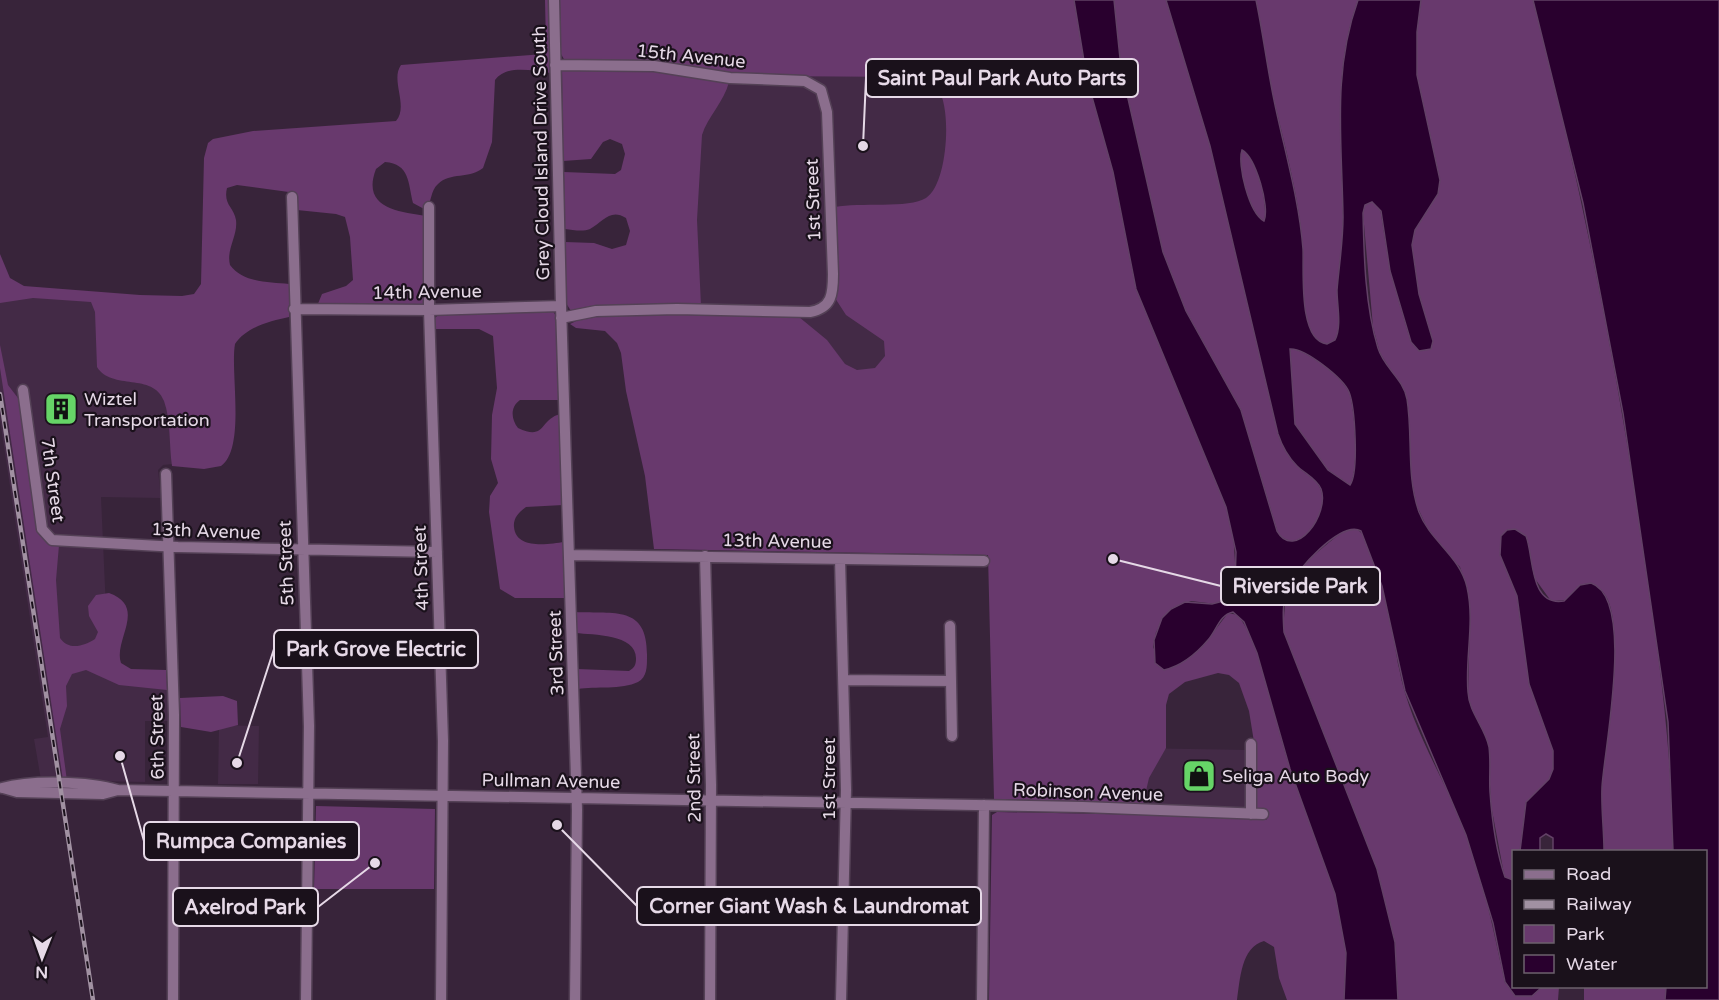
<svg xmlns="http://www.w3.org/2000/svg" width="1719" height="1000" viewBox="0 0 1719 1000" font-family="'Varela Round',sans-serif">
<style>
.built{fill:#432a46}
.green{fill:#68396d}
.water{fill:#29002e;stroke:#624166;stroke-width:1.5;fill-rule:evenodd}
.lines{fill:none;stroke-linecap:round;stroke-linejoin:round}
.minor-casing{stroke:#544156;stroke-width:13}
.minor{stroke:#8b6e8d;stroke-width:10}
.rail-casing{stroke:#a191a2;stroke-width:4.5}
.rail{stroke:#1a111b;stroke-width:2;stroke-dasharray:7;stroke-linecap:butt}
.labels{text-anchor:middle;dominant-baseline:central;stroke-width:4.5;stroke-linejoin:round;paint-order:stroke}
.street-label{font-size:18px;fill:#e6d9e7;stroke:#1a111b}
.poi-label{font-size:18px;fill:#e6d9e7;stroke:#1a111b;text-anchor:start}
.leader{fill:none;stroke:#e6d9e7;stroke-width:2}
.callout-dot{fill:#e6d9e7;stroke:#1a111b;stroke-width:2}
.callout{fill:#1a111b;stroke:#e6d9e7;stroke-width:2}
.callout-label{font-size:20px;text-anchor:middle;font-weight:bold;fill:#e6d9e7}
</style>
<rect width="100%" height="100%" fill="#38243a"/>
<path class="built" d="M692,69L949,78L961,554L705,550Z
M0,296L210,300L173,464L163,465L158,470L161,498L101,497L109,677L167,678L168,721H145V782L41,780L34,739L48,737L0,420Z
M219,725L259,726L258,784H218Z
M1134,748L1248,750L1247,809L1133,808Z"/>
<path class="green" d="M545,0H549L551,73C533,71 507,64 495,80L492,142L483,168C470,179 450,172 438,184C430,191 432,202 426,210L413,203C408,183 410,164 385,162L376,169C361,208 398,212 426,216L425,304L423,306H317L322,294L346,286L353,280L350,237L345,217L336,214L297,210L296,193L237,185L227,188C223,205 234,207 236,220C238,236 226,249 230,265C243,283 269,282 289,284V317C270,321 246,327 235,344C230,372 246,448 221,466L204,469L172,466C169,446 171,420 164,401C153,372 112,391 97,367L95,312L91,302L33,298L0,303V254L10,278L24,286L140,295L182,296L194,294L201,284L204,158L208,143L213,139L253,131L396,121C409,106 390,80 401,65L544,54L546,46Z
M560,0H1074L1087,79L1113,172L1136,289L1226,507L1233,531L1236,578L1229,595L1216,604L1191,601L1171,609L1156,632L1153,647L1164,670L1180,664L1203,646L1228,613L1238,615C1265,653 1271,705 1284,749C1302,813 1337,873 1345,940C1348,960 1346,980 1344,1000H1287L1279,978L1274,947L1264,941C1241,947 1240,980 1237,1000H989L992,815L997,812L1256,817L1266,820L1269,816L1268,811L1255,809L1254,742L1249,711L1239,683L1229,675L1218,673L1185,682L1169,694L1166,705V748L1149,778L1142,808L1109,807L1073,801L994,799L988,555L654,549L645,476L626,391L621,353L617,343L605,331L576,328L570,324L586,316L667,313L799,317L827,340L845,364L857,370L875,368L885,356L884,341L846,315L835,298L838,277L835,207C859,202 909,209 926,198C948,184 952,108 938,89C931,81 919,79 909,77L764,76L565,61L561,54Z
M1114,0H1166L1210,146L1278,434C1283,446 1288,457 1297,466C1304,473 1316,479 1320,488C1331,511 1301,560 1278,533L1241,410L1186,311L1163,252L1121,68Z
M1256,0H1358C1332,72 1342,142 1343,217C1343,242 1339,266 1338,290C1337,306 1342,326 1335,340L1327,344C1297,340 1304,272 1303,249C1299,192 1282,137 1270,82C1264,55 1262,27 1256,0Z
M1421,0H1533C1580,180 1616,361 1643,546C1658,650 1672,745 1673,851H1604C1603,830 1601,809 1602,787C1604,749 1631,613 1600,589C1584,577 1579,587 1568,600L1551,601L1533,576L1527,540L1501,536L1500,555L1517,596L1529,684L1553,751V769L1549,779L1526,802L1520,851L1514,852L1513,880H1507L1504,874L1491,805L1488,744L1472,713L1468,695L1470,619L1467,587L1460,567L1431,536L1417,506L1411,476L1405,392L1380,353L1373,327L1363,213L1365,205L1372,202L1380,208L1390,271L1408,333L1433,341C1423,312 1404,260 1415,230C1423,212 1438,200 1440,180L1417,75V32Z
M647,69L729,82C724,102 708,116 702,135L697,220L701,306L571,311L566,303L565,242L594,243L612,249L626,245L630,231L626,218C610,208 603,222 590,229C583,232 573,230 565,229L564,172L615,174L621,170L625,154L622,144L610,139L603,142L591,159L563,161L562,70Z
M1241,150C1256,154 1269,207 1264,221C1248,211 1239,167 1241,150Z
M553,311L557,318L559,400H520C510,407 511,419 518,428C546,441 539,420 560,414L563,505L526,507C519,512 513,518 514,527C516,550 549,544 564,542L566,598H515L500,589L489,512L490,496L498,483L491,459L492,415L497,388L493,336L479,329H434L435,318L438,315Z
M0,345L8,385L21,402L39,533L47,542L59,545L56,580L60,638C69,651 84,646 95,639L98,632L89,616L88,606L96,595L109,593C148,607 113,640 121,663L131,669L166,670L167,690L119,685L86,670L72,674L66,686L67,706L60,729L67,781L63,780L0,368Z
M1290,349C1305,348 1343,378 1349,392C1355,407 1359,472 1350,485L1328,470L1295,424Z
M1354,528C1379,535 1394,643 1399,668C1409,723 1441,773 1462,824C1483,875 1493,929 1505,983L1532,996L1542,987H1559L1558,1000H1398L1395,942L1377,869L1284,632C1283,588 1293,572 1326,545C1335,538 1343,530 1354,528Z
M575,612C616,614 648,605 647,657C647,667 647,677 638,682C622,690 595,686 578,689L577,669L629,671C634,668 636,665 636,659C637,634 593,635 576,633Z
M223,696L237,701L238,725L211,732L181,727L180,698Z
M316,806L435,809L434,889H314Z
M1584,987H1666L1665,1000H1584Z"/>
<path class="water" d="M1074,0H1114L1121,68L1163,252L1186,311L1241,410L1277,531C1295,562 1330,514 1321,489C1317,479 1304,473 1297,466C1288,457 1282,446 1278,434L1210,146L1166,0H1256C1263,33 1267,67 1274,100C1284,149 1299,198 1303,249C1304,271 1298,341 1327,344L1335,340C1342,326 1337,306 1337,290C1339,266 1343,242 1343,217C1342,142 1332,72 1358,0H1421L1417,32V75L1440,180L1438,194L1415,230L1412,245L1419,294L1433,341L1431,349L1419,351L1411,342L1390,271L1381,211L1372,202L1365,205L1363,213C1364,256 1365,306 1378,348C1384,368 1403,378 1407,399C1413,437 1406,475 1419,512C1430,541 1460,556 1467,587C1475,622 1465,657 1468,692C1469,713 1485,727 1489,747C1491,762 1489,777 1490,792C1492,820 1496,851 1505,877L1513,880L1514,986L1542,987L1532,996H1515L1505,982L1493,923L1466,835L1405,691L1382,586L1361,531C1341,520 1295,571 1288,589C1282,602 1283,617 1284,632L1377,869L1395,942L1398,1000H1344L1346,953L1335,894L1290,769L1257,653L1244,622L1233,612C1219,615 1217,630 1208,640C1197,653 1181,666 1164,670L1155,663L1154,640L1162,618L1171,609L1185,602L1212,604L1223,601L1235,584L1236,552L1226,507L1136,289L1113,172L1087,79ZM1242,150C1256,158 1270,207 1264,221C1249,213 1237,164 1242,150ZM1290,349C1305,348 1343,378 1349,392C1355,407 1359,472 1350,485L1328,470L1295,424Z
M1533,0H1719V1000H1665L1666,987L1706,986V852L1673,851L1668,722L1623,413L1583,203Z
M1515,529L1526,536C1534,556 1529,607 1564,601L1580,585L1591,583C1636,598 1604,749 1602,787C1601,808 1604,830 1604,851H1553V838L1546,834L1540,838V851H1520L1526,802L1549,779L1553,769V751L1529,684L1517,596L1500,555L1501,536L1507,530Z"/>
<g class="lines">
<defs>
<path id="minor" d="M554,0L561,306L577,810L575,1000
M555,65L654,66L730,78L805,81L821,90L827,112L833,274C833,294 832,308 810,312L677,309L596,311L561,318
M292,197L309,726L306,1000
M429,207V310L443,741L441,1000
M294,309L429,310L561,306
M23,390L42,529L52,540L178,547L437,552
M166,474L174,715L173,1000
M569,555L984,561
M705,556L711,785L710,1000
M840,559L846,790L841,1000
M950,626L952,736
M844,680L951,681
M1251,744V814
M2,788C31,780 88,781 118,790L1083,807L1263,814
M3,788L17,792L103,794L118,790
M982,1000L984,805"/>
</defs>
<use href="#minor" class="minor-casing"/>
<use href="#minor" class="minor"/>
<defs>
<path id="rail" d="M0,394L93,1000"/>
</defs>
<use href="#rail" class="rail-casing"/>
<use href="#rail" class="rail"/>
</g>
<defs>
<symbol id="building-square" viewBox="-11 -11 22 22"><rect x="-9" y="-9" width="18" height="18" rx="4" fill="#66d467" stroke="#1a111b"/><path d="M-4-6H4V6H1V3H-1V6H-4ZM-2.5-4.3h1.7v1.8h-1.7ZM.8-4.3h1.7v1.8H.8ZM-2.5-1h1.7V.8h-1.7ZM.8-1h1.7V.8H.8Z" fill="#111"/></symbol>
<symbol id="shop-square" viewBox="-11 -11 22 22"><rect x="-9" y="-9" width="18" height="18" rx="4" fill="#66d467" stroke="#1a111b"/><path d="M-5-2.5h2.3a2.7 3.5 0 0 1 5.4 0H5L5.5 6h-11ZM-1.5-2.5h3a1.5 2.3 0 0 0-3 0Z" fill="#111"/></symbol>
</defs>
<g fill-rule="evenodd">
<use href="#building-square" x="42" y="390" width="38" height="38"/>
<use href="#shop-square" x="1180" y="757" width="38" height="38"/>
</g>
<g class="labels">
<g class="street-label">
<text transform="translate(691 56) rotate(6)">15th Avenue</text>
<text transform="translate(541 153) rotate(-91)">Grey Cloud Island Drive South</text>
<text transform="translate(813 200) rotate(-92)">1st Street</text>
<text transform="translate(427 292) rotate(-1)">14th Avenue</text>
<text transform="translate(53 480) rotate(82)">7th Street</text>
<text transform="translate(206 531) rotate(2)">13th Avenue</text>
<text transform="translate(777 541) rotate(1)">13th Avenue</text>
<text transform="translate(286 563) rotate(-92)">5th Street</text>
<text transform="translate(421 568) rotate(-92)">4th Street</text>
<text transform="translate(556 653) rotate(-92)">3rd Street</text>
<text transform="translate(157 737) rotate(-91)">6th Street</text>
<text transform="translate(694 778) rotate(-91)">2nd Street</text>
<text transform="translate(829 779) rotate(-90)">1st Street</text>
<text transform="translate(551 781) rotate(1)">Pullman Avenue</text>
<text transform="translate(1088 792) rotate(2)">Robinson Avenue</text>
</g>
<g class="poi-label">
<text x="84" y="399">Wiztel<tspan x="84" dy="21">Transportation</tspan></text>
<text x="1222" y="776">Seliga Auto Body</text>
</g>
</g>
<path class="leader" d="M863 146L866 78M1113 559L1221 586M237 763L274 649M120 756L144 841M557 825L637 906M375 863L318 907"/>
<g class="callout-dot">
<circle cx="863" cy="146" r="6"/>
<circle cx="1113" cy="559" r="6"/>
<circle cx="237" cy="763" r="6"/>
<circle cx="120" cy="756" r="6"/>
<circle cx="557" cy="825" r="6"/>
<circle cx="375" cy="863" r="6"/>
</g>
<g class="callout">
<rect x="866" y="59" width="272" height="38" rx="6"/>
<rect x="1221" y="567" width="159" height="38" rx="6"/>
<rect x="274" y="630" width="204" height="38" rx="6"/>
<rect x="144" y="822" width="215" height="38" rx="6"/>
<rect x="637" y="887" width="344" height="38" rx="6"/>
<rect x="173" y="888" width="145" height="38" rx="6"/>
</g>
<g class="callout-label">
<text x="1002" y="85">Saint Paul Park Auto Parts</text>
<text x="1300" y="593">Riverside Park</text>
<text x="376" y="656">Park Grove Electric</text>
<text x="251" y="848">Rumpca Companies</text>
<text x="809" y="913">Corner Giant Wash &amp; Laundromat</text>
<text x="245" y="914">Axelrod Park</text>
</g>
<rect x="1512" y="850" width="195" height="138" fill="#1a111b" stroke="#6c616d" stroke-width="1.5"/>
<rect x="1524" y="870" width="30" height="9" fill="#8b6e8d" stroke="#6c616d" stroke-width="1.5"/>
<text x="1566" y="880" font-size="18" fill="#e6d9e7">Road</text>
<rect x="1524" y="900" width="30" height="9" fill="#a191a2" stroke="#6c616d" stroke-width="1.5"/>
<text x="1566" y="910" font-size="18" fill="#e6d9e7">Railway</text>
<rect x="1524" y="925" width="30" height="18" fill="#68396d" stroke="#6c616d" stroke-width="1.5"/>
<text x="1566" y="940" font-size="18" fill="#e6d9e7">Park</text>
<rect x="1524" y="955" width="30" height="18" fill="#29002e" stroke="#6c616d" stroke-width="1.5"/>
<text x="1566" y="970" font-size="18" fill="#e6d9e7">Water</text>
<g transform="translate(42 958) rotate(181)" stroke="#1a111b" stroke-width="4.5" paint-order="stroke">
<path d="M0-4.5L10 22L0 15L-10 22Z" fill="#e6d9e7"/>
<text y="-9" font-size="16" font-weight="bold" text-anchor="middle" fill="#e6d9e7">N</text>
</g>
</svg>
